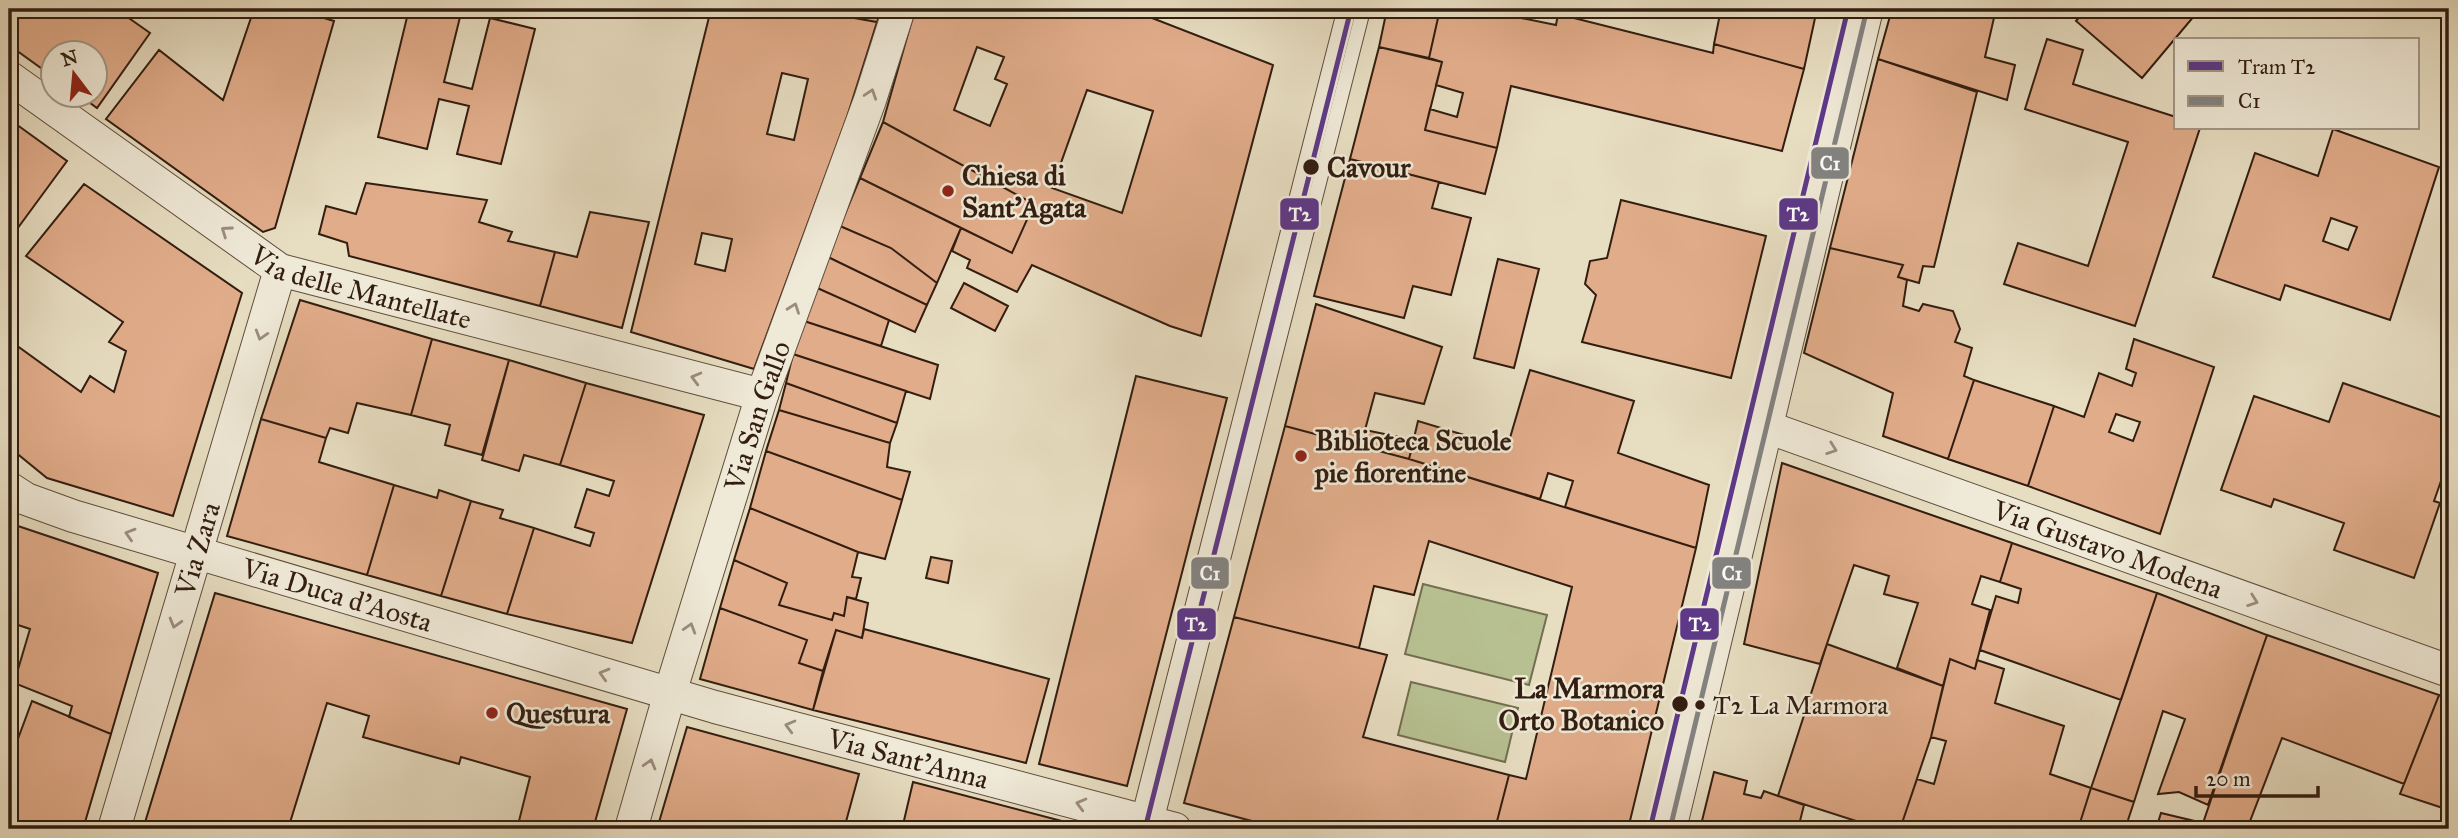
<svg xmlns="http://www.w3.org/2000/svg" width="2458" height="838" viewBox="0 0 2458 838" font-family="'IM FELL Great Primer',serif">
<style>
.green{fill:#b7c091;stroke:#746e50;stroke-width:2}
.building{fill:#e1ac8a;stroke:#321d10;stroke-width:2;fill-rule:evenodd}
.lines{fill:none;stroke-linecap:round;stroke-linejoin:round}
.minor-casing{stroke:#5f4d3c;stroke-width:34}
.minor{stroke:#efe9d7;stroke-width:32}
.bus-1-casing{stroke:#efe9d7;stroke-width:10}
.bus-1{stroke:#838381;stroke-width:5}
.tram-1-casing{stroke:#efe9d7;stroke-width:10}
.tram-1{stroke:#5d3988;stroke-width:5}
.oneway{stroke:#9a8d7d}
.stop-dot{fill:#321d10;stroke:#efe9d7;stroke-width:2.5}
.poi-dot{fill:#8f2418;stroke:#efe9d7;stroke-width:2.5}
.labels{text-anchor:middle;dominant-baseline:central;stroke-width:5;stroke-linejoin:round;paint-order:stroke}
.bus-label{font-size:26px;fill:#321d10;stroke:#efe9d7;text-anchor:start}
.stop-label{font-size:28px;font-weight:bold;fill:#321d10;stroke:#efe9d7;text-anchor:start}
.poi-label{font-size:28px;font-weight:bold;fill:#321d10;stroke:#efe9d7;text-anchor:start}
.street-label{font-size:28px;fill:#321d10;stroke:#efe9d7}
.line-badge{stroke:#efe9d7;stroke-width:2.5}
.badge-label{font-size:19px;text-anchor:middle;font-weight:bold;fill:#fff}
</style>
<rect width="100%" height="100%" fill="#e7ddc1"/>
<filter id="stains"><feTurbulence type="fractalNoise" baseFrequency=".00286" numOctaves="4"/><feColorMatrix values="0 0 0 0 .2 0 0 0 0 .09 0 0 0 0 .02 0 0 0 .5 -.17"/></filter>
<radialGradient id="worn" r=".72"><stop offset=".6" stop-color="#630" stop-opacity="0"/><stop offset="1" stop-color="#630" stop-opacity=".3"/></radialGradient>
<path class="green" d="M1423,584L1547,615L1529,685L1405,654Z
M1411,682L1518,708L1505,762L1398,735Z"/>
<path class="building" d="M9,9H116L150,33L97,108L78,94H94V52H52V76L9,45Z
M254,9H294L334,21L275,228L263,232L106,119L159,50L223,100Z
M409,9H462L444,82L472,89L490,18L535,29L501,164L457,154L469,106L439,99L427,149L378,137Z
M711,9L810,10L877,22L847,117L754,369L631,332ZM782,73L808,79L794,140L767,134ZM702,233L732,239L725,271L695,264Z
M772,9H882L877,22L810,10Z
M915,9H1129L1273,65L1201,336L1170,326L1032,265L1017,292L967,268L970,260L952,251L961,228L1012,253L1034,204L883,122ZM977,47L1004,57L995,79L1007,84L990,126L954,110ZM1087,90L1153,111L1122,213L1052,188Z
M1387,9H1440L1429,58L1379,47Z
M1440,9H1476L1556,25L1558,14L1713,53L1714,44L1804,69L1782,151L1511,86L1497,148L1425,130L1430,109L1457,117L1463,93L1436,85L1442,62L1429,58Z
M1721,9H1817L1804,69L1714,44Z
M1892,9H1996L1985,57L2015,65L2007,100L1878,59Z
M2086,9H2200L2142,78L2076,21Z
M2047,39L2083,50L2073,84L2176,117V128H2200L2135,326L2004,284L2018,243L2088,266L2128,142L2025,109Z
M1379,47L1442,62L1425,130L1497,148L1485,194L1350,159Z
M1878,59L1977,92L1934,267L1923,266L1919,283L1898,277L1903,265L1830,248Z
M9,119L67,161L9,240Z
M883,122L1034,204L1012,253L860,178Z
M2333,129L2439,167L2390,320L2285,285L2280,300L2213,277L2255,153L2318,176ZM2331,218L2357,227L2348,250L2323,241Z
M1350,159L1439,182L1432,208L1471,218L1451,295L1413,286L1404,318L1314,296Z
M860,178L961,228L937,283L891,248L840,226Z
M366,183L487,200L479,222L512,232L508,241L555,252L540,306L349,256L347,243L319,234L326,206L356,214Z
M84,184L242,293L173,516L47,478L9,447V340L81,392L90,376L114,392L126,351L109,342L123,322L26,256Z
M1621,200L1766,236L1731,378L1582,342L1596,295L1585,284L1590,261L1607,258Z
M590,212L649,222L622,328L540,306L555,252L577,257Z
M840,226L891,248L937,283L927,305L828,257Z
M1830,248L1903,265L1898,277L1907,280L1903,306L1919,311L1923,304L1953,311L1960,329L1955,342L1972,348L1964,376L1974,380L1948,459L1883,436L1893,393L1804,353Z
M828,257L927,305L915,332L815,287Z
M1498,259L1539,269L1514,368L1474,358Z
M964,283L1008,306L995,331L951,308Z
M815,287L889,320L881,346L804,321Z
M300,300L432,339L411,415L357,403L348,433L330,428L326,438L261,419Z
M1316,304L1442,347L1424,404L1375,393L1365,430L1414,440L1409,459L1285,426Z
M804,321L938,365L930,399L793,354Z
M432,339L509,360L482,455L445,445L450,425L411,415Z
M2134,339L2214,367L2160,534L2028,486L2054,406L2084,417L2099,373L2132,386L2136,373L2126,369ZM2116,414L2140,422L2133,441L2109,432Z
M793,354L906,391L897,423L786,383Z
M509,360L586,383L560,465L524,455L519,471L482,460Z
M1530,370L1634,401L1618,453L1709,485L1696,548L1565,507L1573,481L1548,473L1540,499L1409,459L1418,421L1507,448Z
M1136,376L1227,398L1127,786L1039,764Z
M1974,380L2054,406L2028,486L1948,459Z
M586,383L704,415L632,643L507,614L534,528L590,546L594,533L575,527L587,489L609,496L614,481L560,465Z
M786,383L897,423L890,443L779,410Z
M2343,383L2449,420V458L2434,501L2440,503L2414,578L2334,550L2344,523L2274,499L2271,507L2221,490L2254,396L2329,422Z
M779,410L890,443L887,467L910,472L902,500L766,451Z
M261,419L326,438L319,462L394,485L367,575L227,536Z
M1285,426L1409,459L1696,548L1628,829H1495L1509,775L1526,779L1572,587L1429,541L1414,595L1374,586L1359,648L1234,617Z
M766,451L902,500L885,559L858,552L750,508Z
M1782,463L2012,543L2000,582L1981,576L1972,604L1990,610L1975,669L1950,659L1943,686L1897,668L1918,603L1884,594L1889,576L1854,565L1820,664L1744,644Z
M394,485L437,498L439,490L471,501L441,596L367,575Z
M471,501L503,510L500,518L534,528L507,614L441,596Z
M750,508L858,552L852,577L861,578L856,599L847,597L844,616L834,613L832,620L779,605L787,583L734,560Z
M9,523L158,573L111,734L69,717L72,706L14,683L30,629L9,622Z
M2012,543L2157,593L2121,700L1980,650L1996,596L2018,603L2021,589L2000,582Z
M931,557L952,561L948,583L926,578Z
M734,560L787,583L779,605L832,620L834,613L844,616L847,597L868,603L862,638L836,630L823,671L799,663L807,640L720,608Z
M215,593L627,709L593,829H517L530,777L461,757L459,764L363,737L369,716L327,703L288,829H143Z
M2157,593L2267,635L2208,805L2179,792L2158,794L2185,719L2163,711L2134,802L2091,788Z
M720,608L807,640L799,663L823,671L813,710L700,679Z
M1234,617L1387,655L1363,737L1509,775L1495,829H1282L1184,803Z
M864,629L1049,679L1026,763L813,710L836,630L862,638Z
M2267,635L2439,695L2404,784L2282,738L2247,829H2156L2161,813L2203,823Z
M1827,644L1943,686L1931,737L1900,829L1856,821L1778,796Z
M1950,659L1975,669L1977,660L2004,669L1995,703L2064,726L2050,774L2091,788L2078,829H1900L1917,779L1934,784L1946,741L1931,737Z
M2439,695L2449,699V810L2400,794Z
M32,701L111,734L83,829H9V763Z
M687,727L859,774L844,829H657Z
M1714,772L1747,781L1744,794L1761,798L1764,791L1804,805L1798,829H1700Z
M913,782L1092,829H902Z
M2091,788L2134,802L2125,829H2078Z
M1856,821L1893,829H1853Z"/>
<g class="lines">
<defs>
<g id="minor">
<path id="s1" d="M9,77L280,270L762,395"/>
<path id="s2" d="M1767,427L2449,671"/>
<path id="s3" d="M9,488L26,499L73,516L715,707L1175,829"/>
<path id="s4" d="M114,829L280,270"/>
<path id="s5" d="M631,829L670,693L762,395L870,100L899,9"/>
<path d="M1145,829L1354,9"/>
<path d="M1670,829L1867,9"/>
</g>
</defs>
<use href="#minor" class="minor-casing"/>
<use href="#minor" class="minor"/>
<defs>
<path id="bus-1" d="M1145,829L1354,9
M1670,829L1867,9"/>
</defs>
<use href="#bus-1" class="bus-1-casing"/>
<use href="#bus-1" class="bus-1"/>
<defs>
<path id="tram-1" d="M1145,829L1351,9
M1650,829L1848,9"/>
</defs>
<use href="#tram-1" class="tram-1-casing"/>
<use href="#tram-1" class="tram-1"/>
</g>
<defs><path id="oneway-chevron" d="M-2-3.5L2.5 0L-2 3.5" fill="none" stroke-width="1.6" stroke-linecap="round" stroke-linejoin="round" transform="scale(1.75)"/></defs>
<g class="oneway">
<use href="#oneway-chevron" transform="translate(871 94) rotate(-72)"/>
<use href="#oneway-chevron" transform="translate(226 231) rotate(-145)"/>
<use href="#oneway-chevron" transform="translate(794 308) rotate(-70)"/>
<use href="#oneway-chevron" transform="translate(261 335) rotate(107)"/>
<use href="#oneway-chevron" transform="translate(696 378) rotate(-165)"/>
<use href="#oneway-chevron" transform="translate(1832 449) rotate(20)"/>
<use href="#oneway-chevron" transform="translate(130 534) rotate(-163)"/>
<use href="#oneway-chevron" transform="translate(2253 601) rotate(20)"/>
<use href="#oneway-chevron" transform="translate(175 623) rotate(106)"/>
<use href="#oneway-chevron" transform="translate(690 628) rotate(-73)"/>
<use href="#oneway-chevron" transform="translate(604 674) rotate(-164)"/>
<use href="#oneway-chevron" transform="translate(790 726) rotate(-165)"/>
<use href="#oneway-chevron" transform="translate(650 764) rotate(-74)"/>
<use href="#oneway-chevron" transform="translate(1081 804) rotate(-165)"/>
</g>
<g class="stop-dot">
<circle cx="1311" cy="167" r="9"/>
<circle cx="1680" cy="704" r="9"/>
<circle cx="1700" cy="705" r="6"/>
</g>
<g class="poi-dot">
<circle cx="948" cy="191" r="7"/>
<circle cx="1301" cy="456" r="7"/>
<circle cx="492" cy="713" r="7"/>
</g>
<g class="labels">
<g class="bus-label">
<text x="1713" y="705">T2 La Marmora</text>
</g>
<g class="stop-label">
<text x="1327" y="167">Cavour</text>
<text x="1664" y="688" text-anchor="end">La Marmora<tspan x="1664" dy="32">Orto Botanico</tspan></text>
</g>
<g class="poi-label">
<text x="962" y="175">Chiesa di<tspan x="962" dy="32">Sant'Agata</tspan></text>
<text x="1315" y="440">Biblioteca Scuole<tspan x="1315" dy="32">pie fiorentine</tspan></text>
<text x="506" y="713">Questura</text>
</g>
<g class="street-label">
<text stroke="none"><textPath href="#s1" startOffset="415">Via delle Mantellate</textPath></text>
<text stroke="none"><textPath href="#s5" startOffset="432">Via San Gallo</textPath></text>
<text stroke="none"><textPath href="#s4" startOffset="292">Via Zara</textPath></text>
<text stroke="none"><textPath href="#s2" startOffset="362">Via Gustavo Modena</textPath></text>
<text stroke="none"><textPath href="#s3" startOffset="346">Via Duca d'Aosta</textPath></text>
<text stroke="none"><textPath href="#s3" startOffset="940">Via Sant'Anna</textPath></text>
</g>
</g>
<g class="line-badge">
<rect x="1810" y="146" width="40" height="34" rx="7" fill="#838381"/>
<rect x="1279" y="197" width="41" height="34" rx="7" fill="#5d3988"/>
<rect x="1778" y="197" width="41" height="34" rx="7" fill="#5d3988"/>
<rect x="1711" y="556" width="41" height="34" rx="7" fill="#838381"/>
<rect x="1190" y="556" width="40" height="34" rx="7" fill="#838381"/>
<rect x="1176" y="607" width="41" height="34" rx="7" fill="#5d3988"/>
<rect x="1679" y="607" width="41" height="34" rx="7" fill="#5d3988"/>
</g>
<g class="badge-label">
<text x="1830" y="170">C1</text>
<text x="1300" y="221">T2</text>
<text x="1798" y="221">T2</text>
<text x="1732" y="580">C1</text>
<text x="1210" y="580">C1</text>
<text x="1196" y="631">T2</text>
<text x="1700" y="631">T2</text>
</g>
<rect width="2458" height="838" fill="none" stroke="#e7ddc1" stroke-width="35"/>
<rect x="10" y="10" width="2437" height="817" fill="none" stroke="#321d10" stroke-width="3.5"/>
<rect x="18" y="18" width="2423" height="803" fill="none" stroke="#321d10" stroke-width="2"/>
<rect x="2174" y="38" width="245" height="91" fill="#efe9d7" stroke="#a39787" stroke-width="2"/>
<rect x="2188" y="61" width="35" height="10" fill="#5d3988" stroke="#a39787" stroke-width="2"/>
<text x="2238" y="74" font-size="21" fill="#321d10">Tram T2</text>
<rect x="2188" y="96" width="35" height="10" fill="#838381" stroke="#a39787" stroke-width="2"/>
<text x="2238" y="108" font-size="21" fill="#321d10">C1</text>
<g transform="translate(74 74) rotate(344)"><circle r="33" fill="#efe9d7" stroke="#a39787" stroke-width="2"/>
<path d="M0-5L12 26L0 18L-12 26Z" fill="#8f2418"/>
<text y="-10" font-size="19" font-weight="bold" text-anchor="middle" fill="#321d10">N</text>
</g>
<path d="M2196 786v10h122v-10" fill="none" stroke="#321d10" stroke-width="3.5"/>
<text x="2206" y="786" font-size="21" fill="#321d10" stroke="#efe9d7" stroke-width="5" paint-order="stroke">20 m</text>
<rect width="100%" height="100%" filter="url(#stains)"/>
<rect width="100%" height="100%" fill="url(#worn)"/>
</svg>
